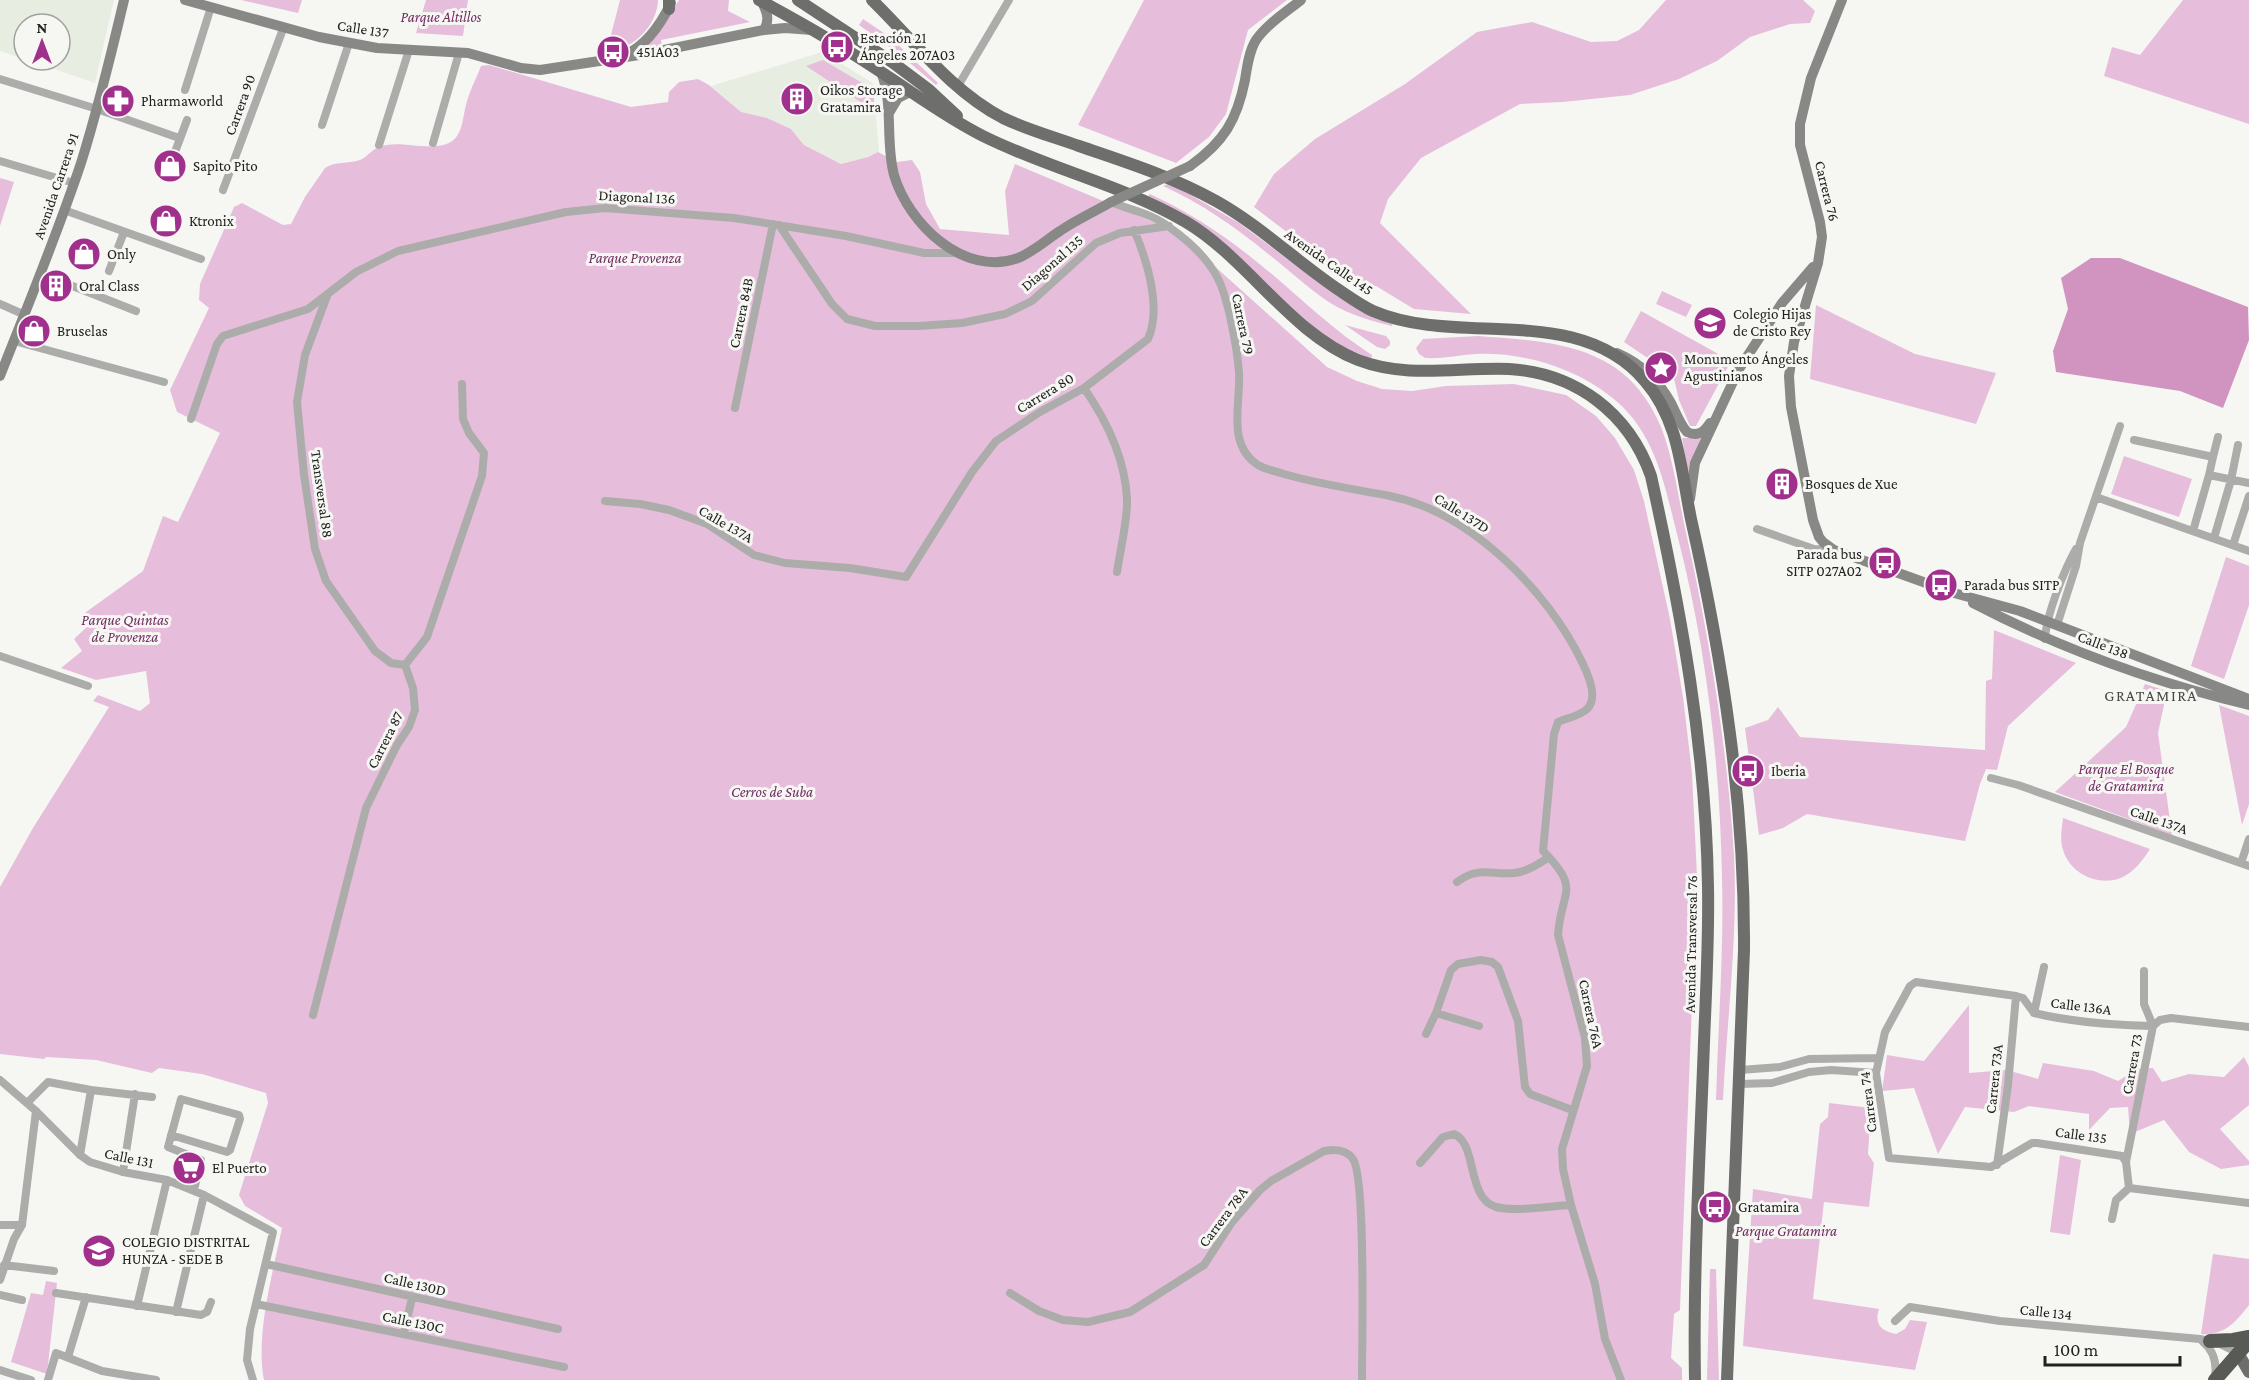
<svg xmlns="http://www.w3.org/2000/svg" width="2249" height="1380" viewBox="0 0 2249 1380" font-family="'Crimson Pro',serif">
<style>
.built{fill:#e8ede2}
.green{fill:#e6bedb}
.water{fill:#d194c1}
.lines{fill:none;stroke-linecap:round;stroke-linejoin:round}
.street{stroke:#acadab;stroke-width:8}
.secondary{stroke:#888986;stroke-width:10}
.primary{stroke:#6e6f6c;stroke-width:12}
.highway{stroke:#585a56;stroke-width:14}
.secondary-bridge{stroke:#888986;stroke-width:10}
.labels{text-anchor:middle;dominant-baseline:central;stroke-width:6;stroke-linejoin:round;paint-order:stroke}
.park-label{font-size:15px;font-style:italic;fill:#722b64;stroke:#f6f7f3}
.street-label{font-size:15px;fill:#212120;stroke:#f6f7f3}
.poi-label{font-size:15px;fill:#212120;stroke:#f6f7f3;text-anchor:start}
.neighbourhood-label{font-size:16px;letter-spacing:1.5px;fill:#484946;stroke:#f6f7f3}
</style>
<rect width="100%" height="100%" fill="#f6f7f3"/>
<path class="built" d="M0,0H114L95,83L28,60H60V24H24V59L0,51Z
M822,52L873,83L879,152L868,157L841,164L804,145L791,129L767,118L741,112L711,86Z"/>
<path class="green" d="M241,0H302L298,13Z
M426,0H468L463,36L416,33Z
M620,0H658C658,18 643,39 626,46C620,48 613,49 607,50Z
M679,0H729L728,11L750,22L661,40L662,47L642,52L664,25Z
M1144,0H1287L1248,30L1226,114L1209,137L1176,163L1078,125Z
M1666,0H1803L1815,11L1810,23L1790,24L1750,37L1717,61L1679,79L1630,95L1563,102L1520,104L1421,158L1388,199L1380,223L1471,314L1414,309L1376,286L1359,287L1254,207L1274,174L1315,139L1405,84L1477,32L1532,22L1591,42L1617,41L1639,30Z
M2183,0H2249V124L2104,76L2112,47L2140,55Z
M863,19L890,37L938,83L936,85L899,54L859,25Z
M823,60L874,90V111L806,66Z
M489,65L631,107L668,102L669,92L679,82L698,79L709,85L741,112L767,118L791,129L804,145L841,164L868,157L878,152L897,162L912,160L920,172L926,204L940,229L1009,235L1005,191L1015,164L1158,224L1200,253L1327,367L1357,381L1382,389L1412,391L1446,386L1514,384L1566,395L1596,416L1615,438L1634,470L1644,501L1670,619L1683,697L1692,773L1697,876L1680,1310L1674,1314L1671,1358L1682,1368V1380H264C255,1336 273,1272 282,1228L245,1206L239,1195L268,1103L266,1093L202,1074L159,1068L152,1073L96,1060L46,1057L44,1059L0,1054V887L33,828L109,707L93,701L98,695L140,711L150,703L146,671L96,680L61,668L82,651L74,639L89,625L82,615L143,571L163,516L178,522L220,433L177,412L170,390L209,308L199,300L200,284L234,207L242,203L283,225L291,224L305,197L325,168C336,161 347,164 360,160C370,156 370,148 387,145C406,141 445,155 457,136C463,127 463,116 466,105C469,92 476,79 481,66Z
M0,178L14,182L0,226Z
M1170,183L1239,223L1337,296L1362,312L1393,322L1392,326C1371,321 1351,315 1332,304C1308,289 1289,270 1267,253C1235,227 1201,203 1163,186Z
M1150,194C1191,213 1227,237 1262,266C1300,297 1331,329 1372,355L1371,359L1344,347L1320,333L1171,208L1148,196Z
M1662,291L1692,305L1686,317L1656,304Z
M1816,305L1915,354L1996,373L1976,424L1810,379Z
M1641,311L1731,361L1696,426H1690L1679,400L1672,370L1658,360L1646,357L1624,342Z
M1345,325L1386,336L1390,341V345L1385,349L1377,347Z
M1478,336C1527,340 1581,341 1621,372C1639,386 1652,406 1661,427C1673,457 1678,496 1685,528C1709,635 1727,746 1734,855C1738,937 1727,1019 1723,1100H1716C1718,1026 1724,952 1722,878C1720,762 1706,646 1677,534C1664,483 1655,430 1610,396C1573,367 1522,352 1476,354C1459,355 1442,359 1425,358L1419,354L1416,348L1423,339Z
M1682,438H1701L1688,472Z
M2124,456L2192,479L2179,517L2111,494Z
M2226,557L2249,566V605L2224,679L2191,666Z
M1994,630L2076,663L2008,726L1997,770L1986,769L1980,784L1965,841L1807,814L1783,828L1759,835L1745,728L1768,720L1778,707L1800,737L1985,750L1986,681L1992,679Z
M2145,684L2167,691L2158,733L2172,835L2055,792L2126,727Z
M2219,705L2249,716V804L2242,825Z
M2063,818L2150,849C2145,857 2139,865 2132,871C2108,892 2068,877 2062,846C2060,837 2062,827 2063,818Z
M1969,1005V1073L2007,1070L2038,1079L2043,1063L2094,1071L2118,1081L2137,1069L2153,1068L2162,1082L2189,1074L2224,1077L2244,1057L2249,1067V1105L2220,1129L2249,1161V1165L2221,1169L2189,1152L2164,1120L2130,1134L2128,1107L2110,1108L2089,1130V1114L2029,1106L2014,1112L1965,1107L1938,1154L1914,1088L1882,1091L1887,1055L1924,1061Z
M1829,1103L1871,1108L1868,1154L1874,1163L1869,1207L1824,1202L1813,1299L1879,1309C1874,1324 1881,1331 1896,1334L1905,1329L1910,1320L1927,1322L1915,1370L1743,1346L1753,1189L1812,1199L1820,1124L1828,1117Z
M2060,1155L2081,1160L2070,1235L2050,1232Z
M2213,1254L2249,1259V1305C2236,1322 2224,1336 2201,1334Z
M1710,1269H1716L1719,1380H1707Z
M46,1281L57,1283L47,1374L11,1362L31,1293L43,1295Z"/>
<path class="water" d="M2091,258H2120L2248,307L2249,340L2223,408L2180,391L2056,372L2053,351L2068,309L2061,278Z"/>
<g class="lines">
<path class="street" d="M0,79L97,109L179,138
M958,86L1009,0
M185,90L211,7
M322,125L349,43
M433,143L459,53
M379,145L409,50
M0,161L74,183
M166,176L187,120
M223,190L283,29
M1111,202C1130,210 1153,214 1169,227C1186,239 1206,257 1216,275C1228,295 1237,348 1239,372C1241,403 1226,444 1258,465C1265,469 1275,471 1284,474C1318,484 1354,489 1390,496C1470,512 1548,591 1582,662C1588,674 1599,698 1587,709C1580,716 1567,718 1558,722L1554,734L1543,851C1582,890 1561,890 1558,935L1585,1038L1587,1066L1562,1149L1563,1169L1571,1205L1595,1284L1605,1339L1621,1380
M64,210L201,259
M779,225L832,304L847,319L875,326H919L962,323L1005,314L1032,301L1096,243L1120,233L1169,226
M109,271L124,232
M42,274L136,311
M327,296L305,355L297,402L304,475L315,549L326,581L375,651L391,663L405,665
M0,304L25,315
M14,341L164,382
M1084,388C1107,421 1125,458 1127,499C1128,519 1120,551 1117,572
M735,408L773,224
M191,419L217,344L223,336L308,309L356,272L398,251L566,212L605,208L734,218L846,236L924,253H958
M2134,440L2213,457L2209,475
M2213,457L2218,437
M2096,497L2249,551
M605,501L640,504L669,510L707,524L754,555L785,563L850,568L906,577L972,472L996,441L1040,412L1084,388L1148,339C1162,308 1147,260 1134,230
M1757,529L1814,549L1833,550
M2193,531L2209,475L2249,483
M2214,538L2231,480L2238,445
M2233,545L2249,496
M2057,625L2076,566L2080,543L2120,426
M2045,639C2046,616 2064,570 2076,549
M0,656L88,686
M405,665L427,637L482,476L484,453L469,433L463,419L462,384
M1991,778L2018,785L2249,866
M2241,863L2249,839
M1457,882C1479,866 1490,875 1514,873C1527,872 1538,864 1549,857
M1436,1013L1479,1026
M2034,1013L2044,967
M313,1015L366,808L397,745L409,727L415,710L413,688L405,665
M2249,1027L2171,1018L2160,1020L2153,1026C2114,1025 2071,1022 2034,1013L2023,998L2016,996L1916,982L1910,986L1885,1032L1876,1073L1889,1158L1991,1167L2032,1143H2037L2122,1156L2126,1162L2129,1188L2249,1203
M1426,1034L1436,1013L1451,970L1458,964L1481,960L1492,962L1498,967L1518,1021L1525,1087L1530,1094L1572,1110
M1740,1070L1780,1067L1809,1059L1878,1058
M0,1080L36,1111L80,1155L90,1162L123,1172L167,1180L204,1195L273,1232L250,1329L247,1360L253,1380
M1740,1084L1772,1083L1809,1072L1831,1070L1876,1073
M27,1103L48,1082L91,1090L152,1097
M171,1135L227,1152L230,1150L240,1119L239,1115L181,1099L168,1147L201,1160L194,1190
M80,1155L91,1090
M2126,1162L2153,1026L2144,1004V971
M1420,1163L1443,1137L1454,1134C1478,1144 1466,1198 1496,1207C1517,1212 1549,1206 1571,1205
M1997,1165L2008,1085L2016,996
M123,1172L135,1094
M2112,1219L2116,1200L2129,1188
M0,1225H22
M266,1264L558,1329
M4,1265L54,1271
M0,1280L14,1239L22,1225L36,1111
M56,1293L201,1315L207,1312L211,1302
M1010,1293L1039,1311L1063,1320L1088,1322L1130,1312L1204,1265L1232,1222L1260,1190L1271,1181L1324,1151C1335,1149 1346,1149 1353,1159C1366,1178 1362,1346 1362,1380
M0,1295L22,1300
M256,1304L564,1367
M137,1306L167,1180
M176,1312L204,1195
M1895,1321L1910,1307L2000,1321L2200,1339L2220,1344L2238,1353
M404,1333L412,1298
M2203,1342C2214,1351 2217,1363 2215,1377
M68,1357L86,1297
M0,1370L31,1380
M48,1380L56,1353L102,1371L156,1380"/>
<path class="secondary" d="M185,0L319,37L377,48L468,53L521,68L540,70L639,55L764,30L785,28L812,30
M1842,0L1811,78L1800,124V145L1820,222L1822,237L1818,263L1794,342L1789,376L1791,407L1813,520L1819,537L1823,542L1834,550L1954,593L2020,611L2249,699
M762,2C767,12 770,20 764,30
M625,55C647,45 661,24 671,3
M881,72C894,104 885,142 894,175C908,223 964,278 1018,258C1033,252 1046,240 1060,231C1076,220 1094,212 1111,202
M889,113L898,98L910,92
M1190,166C1224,142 1237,120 1245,80C1247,67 1249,51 1256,40C1266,25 1286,12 1301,0
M1617,353C1640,363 1659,381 1671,403C1676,413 1680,424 1687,432C1698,437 1704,432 1710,423
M0,376C28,305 57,235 81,163C98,109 111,55 124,0
M1690,499L1695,463L1739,369L1782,303L1813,267
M1973,603C2061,649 2153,682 2249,705"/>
<path class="primary" d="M759,0C800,22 842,46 881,72C915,94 947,118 983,136C1049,169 1123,185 1186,222C1248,259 1290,333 1358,360C1407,379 1458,367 1509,369C1576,373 1629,413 1651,476C1681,612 1706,747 1708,887C1709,939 1706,990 1704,1042C1700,1155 1693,1267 1695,1380
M798,0L892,62L928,89L957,116
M872,0C914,41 951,91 1003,118C1028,130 1054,137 1079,146C1126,162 1173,177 1216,201C1259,225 1295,260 1336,288C1348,296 1360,305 1373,311C1459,348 1577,301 1645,381C1679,420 1681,470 1691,519C1723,661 1745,804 1744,950L1727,1380
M669,9V0
M2238,1353L2249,1372"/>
<path class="highway" d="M2210,1341L2233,1340L2249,1337
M2215,1380L2249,1341"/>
<path class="secondary-bridge" d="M1111,202L1190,166"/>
</g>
<defs>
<symbol id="bus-disc" viewBox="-11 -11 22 22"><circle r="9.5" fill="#a12f8c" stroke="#f6f7f3"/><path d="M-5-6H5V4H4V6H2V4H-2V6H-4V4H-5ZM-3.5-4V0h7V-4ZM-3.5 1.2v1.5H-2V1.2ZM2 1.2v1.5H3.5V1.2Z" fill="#fff"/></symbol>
<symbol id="building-disc" viewBox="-11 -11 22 22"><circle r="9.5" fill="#a12f8c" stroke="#f6f7f3"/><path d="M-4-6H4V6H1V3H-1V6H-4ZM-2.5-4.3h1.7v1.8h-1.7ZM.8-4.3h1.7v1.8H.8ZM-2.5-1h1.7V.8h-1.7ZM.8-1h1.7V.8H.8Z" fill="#fff"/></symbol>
<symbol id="pharmacy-disc" viewBox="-11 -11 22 22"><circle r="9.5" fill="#a12f8c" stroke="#f6f7f3"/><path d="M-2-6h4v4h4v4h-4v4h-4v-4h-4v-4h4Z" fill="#fff"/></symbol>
<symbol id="shop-disc" viewBox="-11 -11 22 22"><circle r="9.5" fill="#a12f8c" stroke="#f6f7f3"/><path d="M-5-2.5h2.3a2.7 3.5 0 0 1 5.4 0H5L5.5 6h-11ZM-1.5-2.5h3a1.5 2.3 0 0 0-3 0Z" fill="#fff"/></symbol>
<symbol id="school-disc" viewBox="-11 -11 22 22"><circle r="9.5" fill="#a12f8c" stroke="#f6f7f3"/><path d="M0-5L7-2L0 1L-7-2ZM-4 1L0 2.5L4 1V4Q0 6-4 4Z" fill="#fff"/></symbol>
<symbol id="sight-disc" viewBox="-11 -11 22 22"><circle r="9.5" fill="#a12f8c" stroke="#f6f7f3"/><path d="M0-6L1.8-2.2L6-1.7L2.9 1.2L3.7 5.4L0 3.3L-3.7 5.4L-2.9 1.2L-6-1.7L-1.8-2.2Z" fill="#fff"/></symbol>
<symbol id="supermarket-disc" viewBox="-11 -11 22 22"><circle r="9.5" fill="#a12f8c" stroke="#f6f7f3"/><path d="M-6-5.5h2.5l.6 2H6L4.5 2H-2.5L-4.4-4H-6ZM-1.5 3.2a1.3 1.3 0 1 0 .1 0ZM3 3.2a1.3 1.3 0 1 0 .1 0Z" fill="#fff"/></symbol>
</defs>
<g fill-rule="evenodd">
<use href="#bus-disc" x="818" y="28" width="38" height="38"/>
<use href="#bus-disc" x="594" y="33" width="38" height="38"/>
<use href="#building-disc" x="778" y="80" width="38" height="38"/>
<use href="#pharmacy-disc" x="99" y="82" width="38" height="38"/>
<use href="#shop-disc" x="151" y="147" width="38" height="38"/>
<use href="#shop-disc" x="147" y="202" width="38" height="38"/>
<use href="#shop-disc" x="65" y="235" width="38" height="38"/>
<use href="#building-disc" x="37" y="267" width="38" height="38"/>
<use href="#school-disc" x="1691" y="304" width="38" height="38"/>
<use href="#shop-disc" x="15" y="312" width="38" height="38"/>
<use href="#sight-disc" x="1642" y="349" width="38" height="38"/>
<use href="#building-disc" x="1763" y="465" width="38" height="38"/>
<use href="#bus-disc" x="1866" y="544" width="38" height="38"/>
<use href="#bus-disc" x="1922" y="566" width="38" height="38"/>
<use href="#bus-disc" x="1729" y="752" width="38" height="38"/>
<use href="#supermarket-disc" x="170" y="1149" width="38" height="38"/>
<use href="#bus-disc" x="1696" y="1188" width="38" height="38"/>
<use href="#school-disc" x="80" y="1232" width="38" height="38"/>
</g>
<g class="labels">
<g class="park-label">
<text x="441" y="17">Parque Altillos</text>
<text x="635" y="258">Parque Provenza</text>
<text x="125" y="620">Parque Quintas<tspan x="125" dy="17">de Provenza</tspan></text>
<text x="2126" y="769">Parque El Bosque<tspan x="2126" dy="17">de Gratamira</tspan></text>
<text x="772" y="792">Cerros de Suba</text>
<text x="1786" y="1231">Parque Gratamira</text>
</g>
<g class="street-label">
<text transform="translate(363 29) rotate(9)">Calle 137</text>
<text transform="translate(240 105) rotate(-70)">Carrera 90</text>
<text transform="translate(56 186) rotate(-71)">Avenida Carrera 91</text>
<text transform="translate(1827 191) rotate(76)">Carrera 76</text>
<text transform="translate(637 197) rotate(3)">Diagonal 136</text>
<text transform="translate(1329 262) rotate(35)">Avenida Calle 145</text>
<text transform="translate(1052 263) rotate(-41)">Diagonal 135</text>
<text transform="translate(741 313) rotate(-78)">Carrera 84B</text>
<text transform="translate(1243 324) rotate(78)">Carrera 79</text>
<text transform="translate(1045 393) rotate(-31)">Carrera 80</text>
<text transform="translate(322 494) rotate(82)">Transversal 88</text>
<text transform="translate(1462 513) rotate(32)">Calle 137D</text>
<text transform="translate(726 524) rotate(30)">Calle 137A</text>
<text transform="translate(2103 645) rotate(21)">Calle 138</text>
<text transform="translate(385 740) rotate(-63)">Carrera 87</text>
<text transform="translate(2159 820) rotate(19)">Calle 137A</text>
<text transform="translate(1691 944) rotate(-89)">Avenida Transversal 76</text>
<text transform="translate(2081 1006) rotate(7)">Calle 136A</text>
<text transform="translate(1591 1014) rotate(78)">Carrera 76A</text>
<text transform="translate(2132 1064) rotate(-80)">Carrera 73</text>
<text transform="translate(1994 1079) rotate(-84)">Carrera 73A</text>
<text transform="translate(1868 1102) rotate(-97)">Carrera 74</text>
<text transform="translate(2081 1135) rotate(8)">Calle 135</text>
<text transform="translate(129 1158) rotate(12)">Calle 131</text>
<text transform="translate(1223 1217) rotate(-53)">Carrera 78A</text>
<text transform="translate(415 1284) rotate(13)">Calle 130D</text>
<text transform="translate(2046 1312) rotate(6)">Calle 134</text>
<text transform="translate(413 1322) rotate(12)">Calle 130C</text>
</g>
<g class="poi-label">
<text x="860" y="38">Estación 21<tspan x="860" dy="17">Ángeles 207A03</tspan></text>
<text x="636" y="52">451A03</text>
<text x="820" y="90">Oikos Storage<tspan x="820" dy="17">Gratamira</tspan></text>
<text x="141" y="101">Pharmaworld</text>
<text x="193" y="166">Sapito Pito</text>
<text x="189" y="221">Ktronix</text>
<text x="107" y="254">Only</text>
<text x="79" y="286">Oral Class</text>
<text x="1733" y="314">Colegio Hijas<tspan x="1733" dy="17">de Cristo Rey</tspan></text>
<text x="57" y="331">Bruselas</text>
<text x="1684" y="359">Monumento Ángeles<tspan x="1684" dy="17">Agustinianos</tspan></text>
<text x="1805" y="484">Bosques de Xue</text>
<text x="1862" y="554" text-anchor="end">Parada bus<tspan x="1862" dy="17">SITP 027A02</tspan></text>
<text x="1964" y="585">Parada bus SITP</text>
<text x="1771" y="771">Iberia</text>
<text x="212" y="1168">El Puerto</text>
<text x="1738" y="1207">Gratamira</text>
<text x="122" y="1242">COLEGIO DISTRITAL<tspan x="122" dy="17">HUNZA - SEDE B</tspan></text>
</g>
<g class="neighbourhood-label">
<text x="2151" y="695">GRATAMIRA</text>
</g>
</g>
<g transform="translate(42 42)"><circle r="28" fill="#f6f7f3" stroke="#a1a19f" stroke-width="1.5"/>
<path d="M0-4.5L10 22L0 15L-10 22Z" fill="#a12f8c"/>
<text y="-9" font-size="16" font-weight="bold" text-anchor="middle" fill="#212120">N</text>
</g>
<path d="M2045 1356v9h135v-9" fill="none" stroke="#212120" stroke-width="3"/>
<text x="2054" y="1356" font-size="18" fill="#212120" stroke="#f6f7f3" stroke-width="4.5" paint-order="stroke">100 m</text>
</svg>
